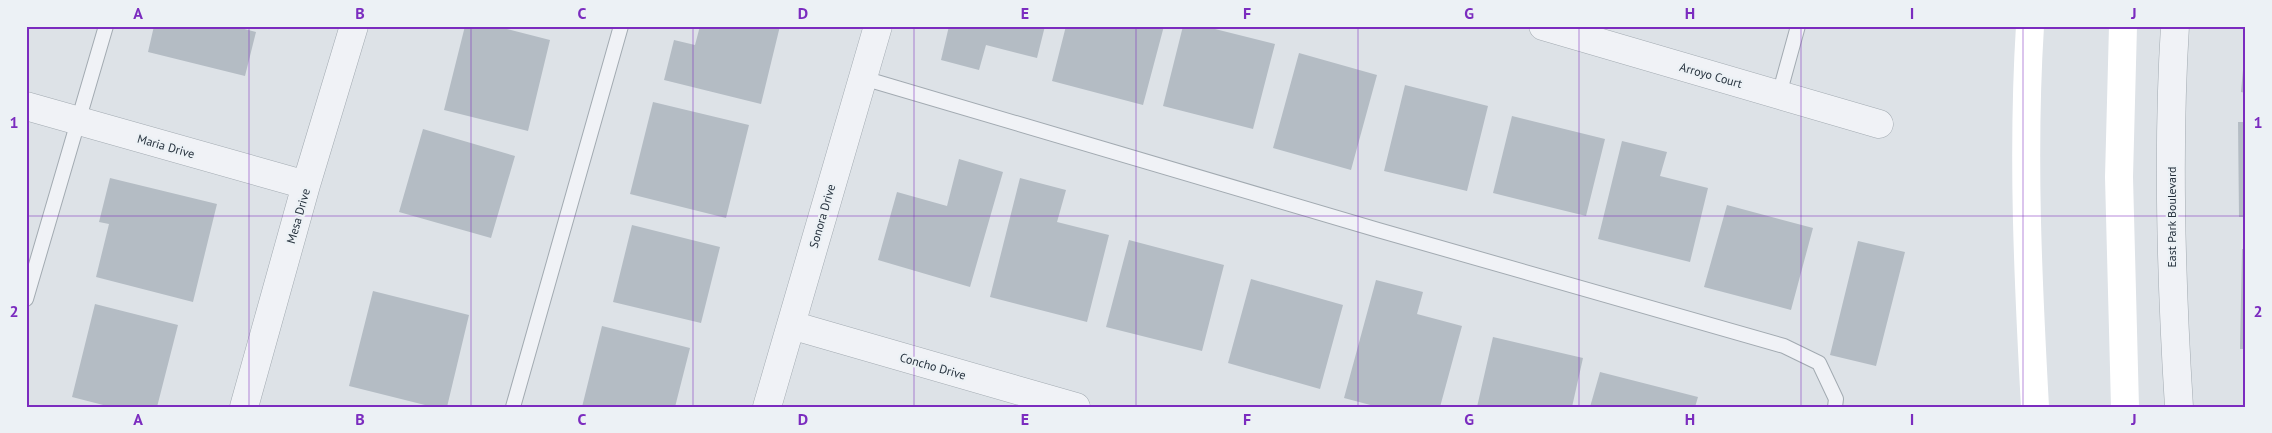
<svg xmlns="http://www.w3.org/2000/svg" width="2272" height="433" viewBox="0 0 2272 433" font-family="'PT Sans',sans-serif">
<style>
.building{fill:#b4bcc4}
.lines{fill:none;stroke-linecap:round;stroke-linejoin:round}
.lane-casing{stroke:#a2aab1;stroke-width:16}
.street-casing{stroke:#a2aab1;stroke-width:29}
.lane{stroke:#f0f2f6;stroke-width:14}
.street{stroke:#f0f2f6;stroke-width:28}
.secondary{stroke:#fff;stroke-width:28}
.grid{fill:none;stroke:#7b2cbf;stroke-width:1;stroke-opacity:0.55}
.labels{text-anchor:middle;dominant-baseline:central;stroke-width:4.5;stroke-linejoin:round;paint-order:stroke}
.street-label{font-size:12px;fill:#26323e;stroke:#ecf1f5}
.neatline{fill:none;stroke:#7b2cbf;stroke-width:2}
.grid-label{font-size:16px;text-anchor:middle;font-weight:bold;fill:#7b2cbf}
</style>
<rect width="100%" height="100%" fill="#dde2e7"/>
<path class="building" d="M154,26H233L256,32L245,76L148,52Z
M465,26H495L550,40L528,131L444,110Z
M700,26H780L761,104L664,80L674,40L695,45Z
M949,26H1045L1037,58L986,45L979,70L941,60Z
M1066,26H1164L1143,105L1052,81Z
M1183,26H1203L1275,44L1253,129L1163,106Z
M1299,53L1377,75L1351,170L1273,148Z
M2244,58H2246V93L2241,92Z
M1405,85L1488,106L1467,191L1384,171Z
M653,102L749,125L726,218L630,194Z
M1512,116L1605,139L1586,216L1493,193Z
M2238,122H2246V217H2239Z
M423,129L515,156L491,238L399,212Z
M1622,141L1667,152L1660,176L1708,188L1690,262L1598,239Z
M959,159L1003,172L970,287L878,260L897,192L947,206Z
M110,178L217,204L193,302L96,277L109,224L99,222Z
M1020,178L1066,190L1057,222L1109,235L1087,322L990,297Z
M1727,205L1813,228L1791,310L1704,287Z
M632,225L720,247L701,323L613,302Z
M1129,240L1224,265L1202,351L1106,327Z
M1858,241L1905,252L1876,366L1830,355Z
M2242,249H2246V349H2240Z
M1251,279L1343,305L1320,389L1228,363Z
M1376,280L1423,292L1417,314L1462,326L1440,407H1378L1344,398Z
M373,291L469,315L447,407H433L349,386Z
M95,304L178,325L157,407H111L72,397Z
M602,326L690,348L675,407H582Z
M1493,337L1583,358L1572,407H1477Z
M1600,372L1698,397L1695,407H1590Z"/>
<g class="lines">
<defs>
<path id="lane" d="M863,78L1378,230L1784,346L1819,363L1836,399L1835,407
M1779,95L1798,26
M26,299L106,26
M513,407L621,26"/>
<path id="street" d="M1543,26L1879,124
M2175,26C2167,153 2171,280 2179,407
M26,106L306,185
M791,325L1076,407
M244,407L306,185L354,26
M767,407L878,26"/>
</defs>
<use href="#lane" class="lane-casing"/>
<use href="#street" class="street-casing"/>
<use href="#lane" class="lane"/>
<use href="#street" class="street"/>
<path class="secondary" d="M2030,26C2022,153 2028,280 2035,407
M2123,26L2119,177L2125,407"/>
</g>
<path class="grid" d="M249,26V407M471,26V407M693,26V407M914,26V407M1136,26V407M1358,26V407M1579,26V407M1801,26V407M2023,26V407M26,216H2246"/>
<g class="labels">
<g class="street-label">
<text transform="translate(1711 75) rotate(16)">Arroyo Court</text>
<text transform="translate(166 146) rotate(16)">Maria Drive</text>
<text transform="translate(298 216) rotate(-74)">Mesa Drive</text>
<text transform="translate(822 216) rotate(-74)">Sonora Drive</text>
<text transform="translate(2171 217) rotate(-90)">East Park Boulevard</text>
<text transform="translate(933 366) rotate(16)">Concho Drive</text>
</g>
</g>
<rect width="2272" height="433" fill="none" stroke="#ecf1f5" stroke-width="55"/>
<rect x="28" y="28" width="2216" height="378" class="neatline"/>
<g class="grid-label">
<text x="138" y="19">A</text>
<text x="360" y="19">B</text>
<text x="582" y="19">C</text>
<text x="803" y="19">D</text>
<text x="1025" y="19">E</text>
<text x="1247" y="19">F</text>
<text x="1469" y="19">G</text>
<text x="1690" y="19">H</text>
<text x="1912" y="19">I</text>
<text x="2134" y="19">J</text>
<text x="14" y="128">1</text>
<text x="2258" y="128">1</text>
<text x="14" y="317">2</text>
<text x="2258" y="317">2</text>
<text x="138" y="425">A</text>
<text x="360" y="425">B</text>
<text x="582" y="425">C</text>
<text x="803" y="425">D</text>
<text x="1025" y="425">E</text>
<text x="1247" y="425">F</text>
<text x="1469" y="425">G</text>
<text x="1690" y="425">H</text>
<text x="1912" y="425">I</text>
<text x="2134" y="425">J</text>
</g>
</svg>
